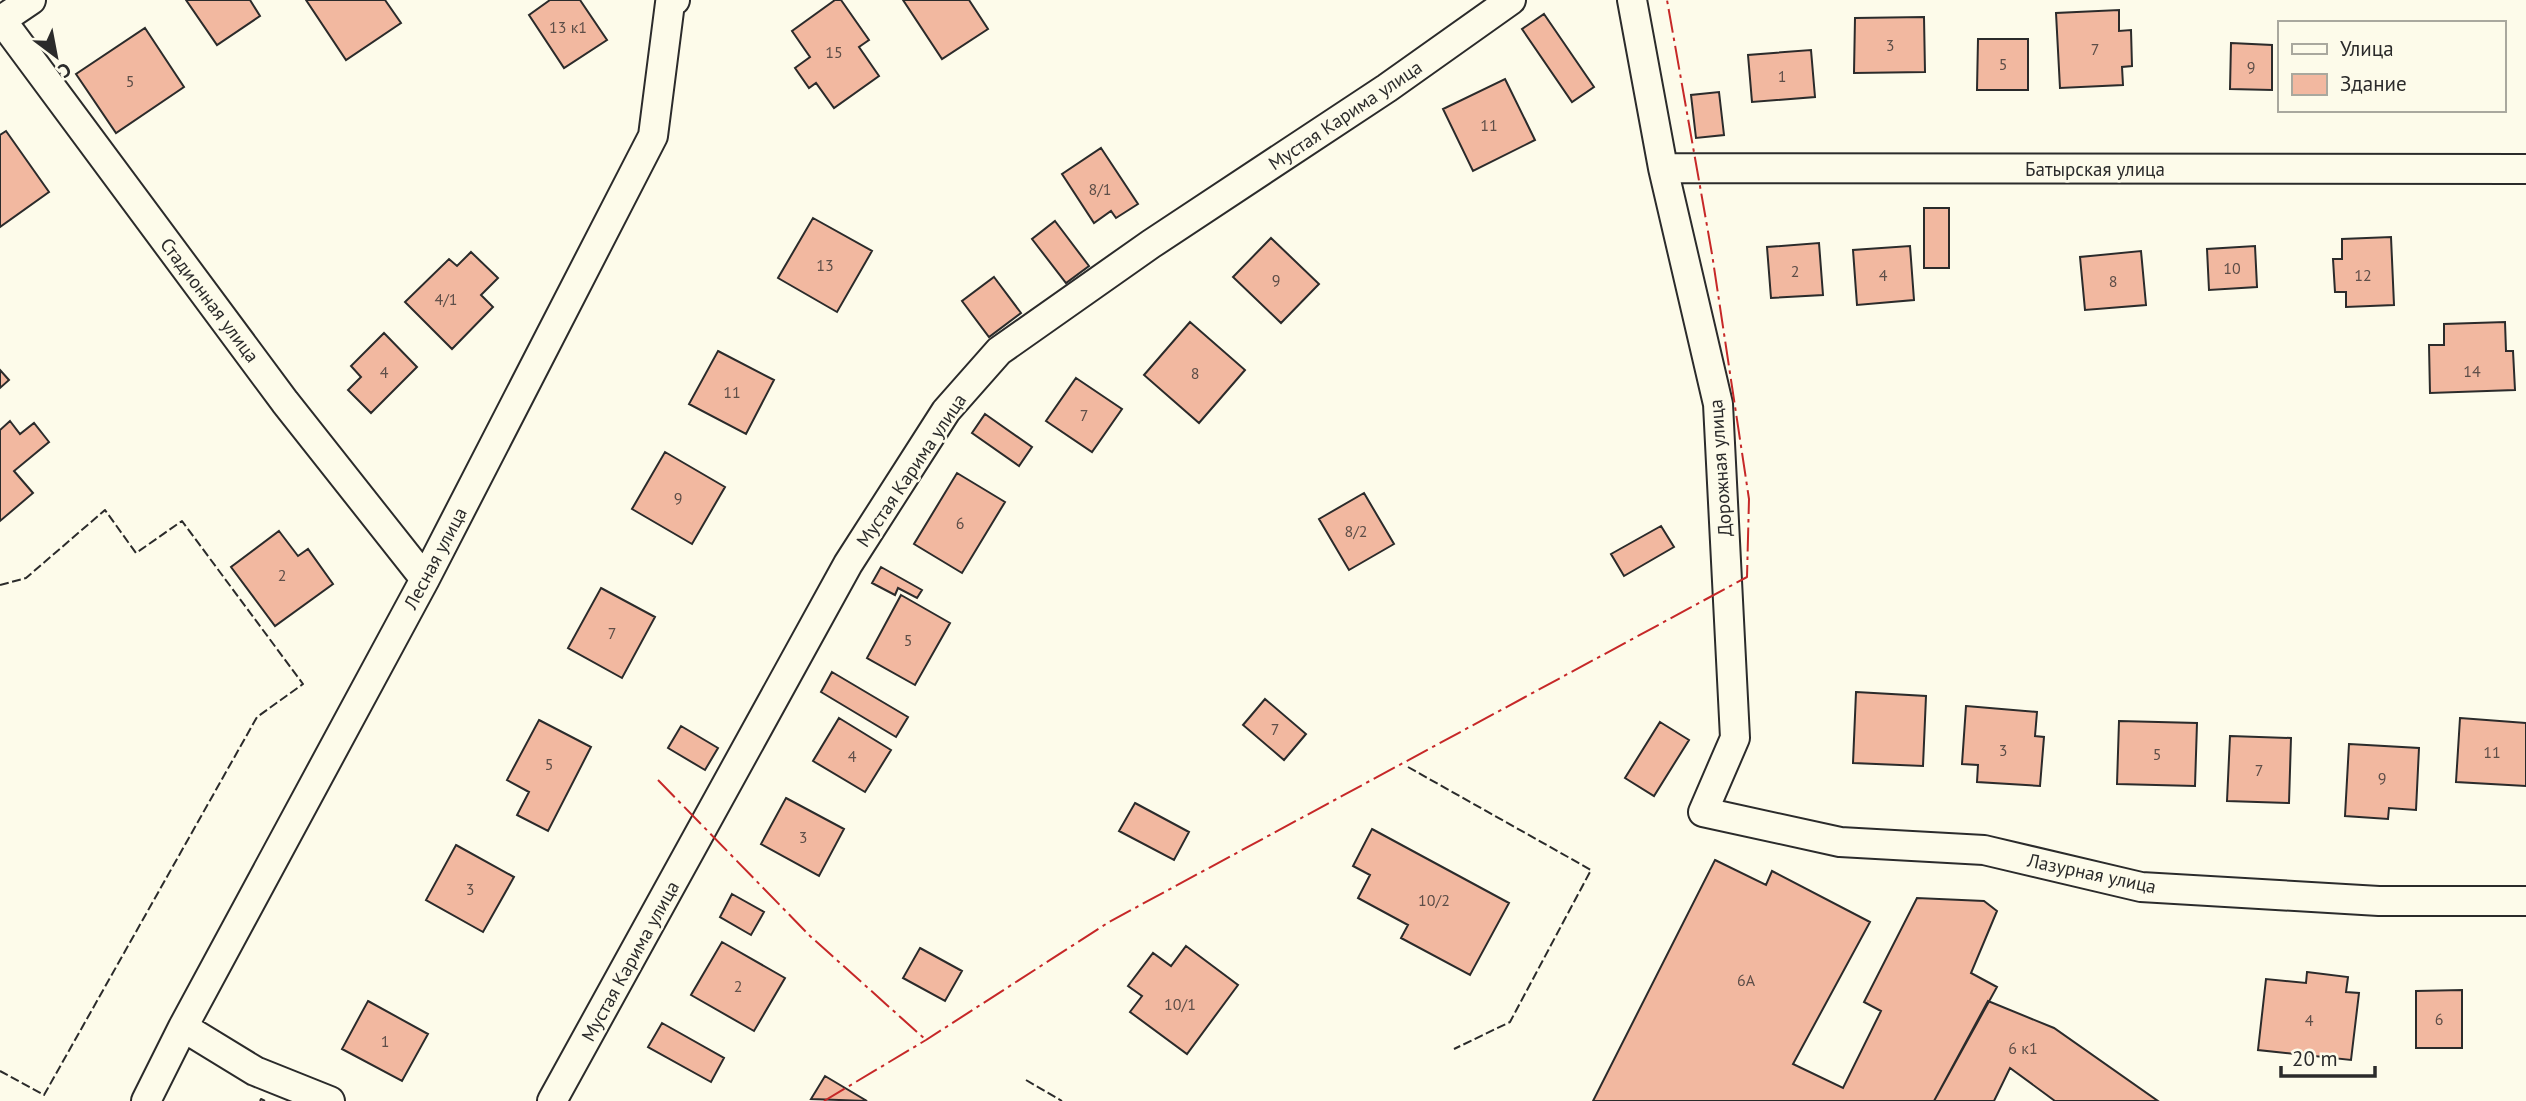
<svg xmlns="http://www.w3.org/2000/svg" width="2526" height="1101" viewBox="0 0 2526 1101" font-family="'PT Sans',sans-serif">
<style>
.building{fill:#f2b8a0;stroke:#2b2b2b;stroke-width:2}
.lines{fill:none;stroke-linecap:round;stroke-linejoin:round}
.street-casing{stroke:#2b2b2b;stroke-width:32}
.street{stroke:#fdfbea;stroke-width:28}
.fence{stroke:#2b2b2b;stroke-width:2;stroke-dasharray:9 3.5;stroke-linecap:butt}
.power{stroke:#c62828;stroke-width:2;stroke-dasharray:24 5 3.5 5;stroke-linecap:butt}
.labels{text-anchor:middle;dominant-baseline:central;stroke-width:5;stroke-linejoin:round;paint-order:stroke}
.number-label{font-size:16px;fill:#5d4e48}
.street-label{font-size:19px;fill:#2b2b2b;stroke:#fdfbea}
</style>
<rect width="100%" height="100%" fill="#fdfbea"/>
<path class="building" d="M186,0H250L260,16L217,45Z
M306,0H385L401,23L346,60Z
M550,0H580L607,40L564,68L529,15Z
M835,0H841L869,40L859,47L879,76L834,108L816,83L809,88L795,68L810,57L792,31Z
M903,0H969L988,29L942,59Z
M2119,10V31L2131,30L2132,66L2122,67L2123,85L2060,88L2056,13Z
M1544,14L1594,87L1572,102L1522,29Z
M1924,17L1925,72L1854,73L1855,18Z
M145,28L184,87L116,133L76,74Z
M1978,39H2028V90H1977Z
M2231,43L2272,45V90L2230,89Z
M1811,50L1815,97L1752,102L1748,55Z
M1505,79L1535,140L1473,171L1443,109Z
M1719,92L1724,135L1696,138L1691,95Z
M6,131L49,192L0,227V135Z
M1101,148L1138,204L1116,218L1111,211L1094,223L1062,174Z
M1924,208H1949V268H1924Z
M813,218L872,251L837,312L778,278Z
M1055,221L1089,266L1066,283L1032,239Z
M2391,237L2394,305L2346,307V292H2335L2333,259H2342V239Z
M1271,238L1319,284L1281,323L1233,277Z
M1819,243L1823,295L1771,298L1767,247Z
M1910,246L1914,300L1857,305L1853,250Z
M2255,246L2257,287L2209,290L2207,249Z
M2141,251L2146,305L2085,310L2080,257Z
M471,252L498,278L481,295L493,307L452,349L405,302L449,259L457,266Z
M994,277L1021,313L989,337L962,301Z
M1190,322L1245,370L1199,423L1144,375Z
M2505,322L2506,351H2513L2515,390L2430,393L2429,345H2444V324Z
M384,333L417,367L371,413L348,390L361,377L351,366Z
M718,351L774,380L746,434L689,404Z
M0,370L9,380L0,388Z
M1076,378L1122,409L1092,452L1046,421Z
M985,414L1032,447L1019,466L972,433Z
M10,421L20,434L34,423L49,442L14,471L33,493L0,521V430Z
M665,452L725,487L692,544L632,509Z
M957,473L1005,502L962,573L914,544Z
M1364,493L1394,544L1349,570L1319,519Z
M1661,526L1674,547L1624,576L1611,554Z
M279,531L298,556L308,549L333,584L275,626L231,567Z
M881,567L922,590L917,598L898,588L895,595L872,583Z
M601,588L655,617L622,678L568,648Z
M901,595L950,623L915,685L867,658Z
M832,672L908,717L896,737L821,692Z
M1856,692L1926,696L1923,766L1853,763Z
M1265,699L1306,734L1284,760L1243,725Z
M1966,706L2037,712L2035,736L2044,737L2040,786L1977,782L1978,765L1962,764Z
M839,718L891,750L865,792L813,761Z
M2460,718L2526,723V786L2456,782Z
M539,720L591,747L548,831L517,815L529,792L507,780Z
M2119,721L2197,723L2195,786L2117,784Z
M1660,722L1689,740L1654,796L1625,778Z
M681,726L718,748L705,770L668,748Z
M2230,736L2291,738L2289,803L2227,801Z
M2349,744L2419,748L2416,810L2389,808L2388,819L2345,816Z
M786,798L844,829L819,876L761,844Z
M1135,803L1189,832L1174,860L1119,831Z
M1372,829L1509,903L1470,975L1401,938L1408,925L1358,898L1370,875L1353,866Z
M456,845L514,877L483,932L426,900Z
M1715,860L1766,885L1772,871L1870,922L1793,1064L1843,1088L1881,1011L1864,1002L1917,898L1984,901L1997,911L1971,973L1997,987L1934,1101H1593Z
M732,894L764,912L751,935L720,917Z
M722,942L785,978L754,1031L691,995Z
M1186,946L1238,985L1187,1054L1130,1012L1142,996L1128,986L1153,953L1171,966Z
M920,948L962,971L945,1001L903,978Z
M2307,972L2348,977L2346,992L2359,993L2351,1060L2258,1050L2266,979L2306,983Z
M2462,990V1048H2416V991Z
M368,1001L428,1034L402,1081L342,1049Z
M1988,1001L2054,1028L2158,1101H2055L2010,1068L1994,1101H1934Z
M662,1023L724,1058L711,1082L648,1047Z
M825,1076L867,1101L811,1099Z"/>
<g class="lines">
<defs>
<path id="street" d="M1632,0L1663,168L1718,404L1735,738L1703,812L1840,842L1984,850L2141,887L2379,901H2526
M0,18L285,402L425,579
M0,21L31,0
M1663,168L2526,169
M183,1027L255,1071L330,1101
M146,1101L183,1027L425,579L653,136L670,3L675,0
M552,1101L848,564L946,411L999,351L1151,244L1387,88L1511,0"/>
</defs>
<use href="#street" class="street-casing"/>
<use href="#street" class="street"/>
<path class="fence" d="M0,585L26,578L105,510L136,553L182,521L303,684L257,717L44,1095L0,1071
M1408,767L1591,870L1510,1022L1454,1049
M1026,1080L1062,1101
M260,1101L261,1099L265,1101"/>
<path class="power" d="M658,780L810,936L926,1040
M824,1101L926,1040L1109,922L1747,577L1749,499L1712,254L1667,0"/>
</g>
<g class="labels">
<g class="number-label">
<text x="568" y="27">13 к1</text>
<text x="1890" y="45">3</text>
<text x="2095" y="49">7</text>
<text x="834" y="52">15</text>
<text x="2003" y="64">5</text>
<text x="2251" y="67">9</text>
<text x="1782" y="76">1</text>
<text x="130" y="81">5</text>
<text x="1489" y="125">11</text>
<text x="1100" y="189">8/1</text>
<text x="825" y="265">13</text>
<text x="2232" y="268">10</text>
<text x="1795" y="271">2</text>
<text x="1883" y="275">4</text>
<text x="2363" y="275">12</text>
<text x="1276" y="280">9</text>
<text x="2113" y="281">8</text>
<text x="446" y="299">4/1</text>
<text x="2472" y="371">14</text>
<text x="384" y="372">4</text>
<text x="1195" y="373">8</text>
<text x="732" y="392">11</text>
<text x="1084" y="415">7</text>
<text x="678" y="498">9</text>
<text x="960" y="523">6</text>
<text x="1356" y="531">8/2</text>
<text x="282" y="575">2</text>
<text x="612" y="633">7</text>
<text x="908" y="640">5</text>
<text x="1275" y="729">7</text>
<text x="2003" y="750">3</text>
<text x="2492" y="752">11</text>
<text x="2157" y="754">5</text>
<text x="852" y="756">4</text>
<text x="549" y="764">5</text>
<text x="2259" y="770">7</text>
<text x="2382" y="778">9</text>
<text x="803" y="837">3</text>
<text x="470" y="889">3</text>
<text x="1434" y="900">10/2</text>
<text x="1746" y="980">6А</text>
<text x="738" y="986">2</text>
<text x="1180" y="1004">10/1</text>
<text x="2439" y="1019">6</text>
<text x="2309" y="1020">4</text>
<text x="385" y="1041">1</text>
<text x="2023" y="1048">6 к1</text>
</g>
<g class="street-label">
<text transform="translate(1345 115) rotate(-34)">Мустая Карима улица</text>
<text x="2095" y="169">Батырская улица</text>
<text transform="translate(210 300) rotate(53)">Стадионная улица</text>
<text transform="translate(1720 468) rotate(-94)">Дорожная улица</text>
<text transform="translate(911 470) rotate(-56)">Мустая Карима улица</text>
<text transform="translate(435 558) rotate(-62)">Лесная улица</text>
<text transform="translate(2092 873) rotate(12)">Лазурная улица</text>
<text transform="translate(630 961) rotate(-61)">Мустая Карима улица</text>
</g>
</g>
<rect x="2278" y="21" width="228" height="91" fill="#fdfbea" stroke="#a9a89e" stroke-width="2"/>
<rect x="2292" y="44" width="35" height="10" fill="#fdfbea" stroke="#a9a89e" stroke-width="2"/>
<text x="2340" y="56" font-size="21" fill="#2b2b2b">Улица</text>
<rect x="2292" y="74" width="35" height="21" fill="#f2b8a0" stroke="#a9a89e" stroke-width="2"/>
<text x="2340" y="91" font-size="21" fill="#2b2b2b">Здание</text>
<g transform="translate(56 56) rotate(148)" stroke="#fdfbea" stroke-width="5" paint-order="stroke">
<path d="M0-5L12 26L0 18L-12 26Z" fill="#2b2b2b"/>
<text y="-10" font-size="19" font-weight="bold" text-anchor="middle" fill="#2b2b2b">С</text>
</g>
<path d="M2281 1066v10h94v-10" fill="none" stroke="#2b2b2b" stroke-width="3.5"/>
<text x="2292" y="1066" font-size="21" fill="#2b2b2b" stroke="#fdfbea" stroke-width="5" paint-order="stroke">20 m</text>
</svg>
